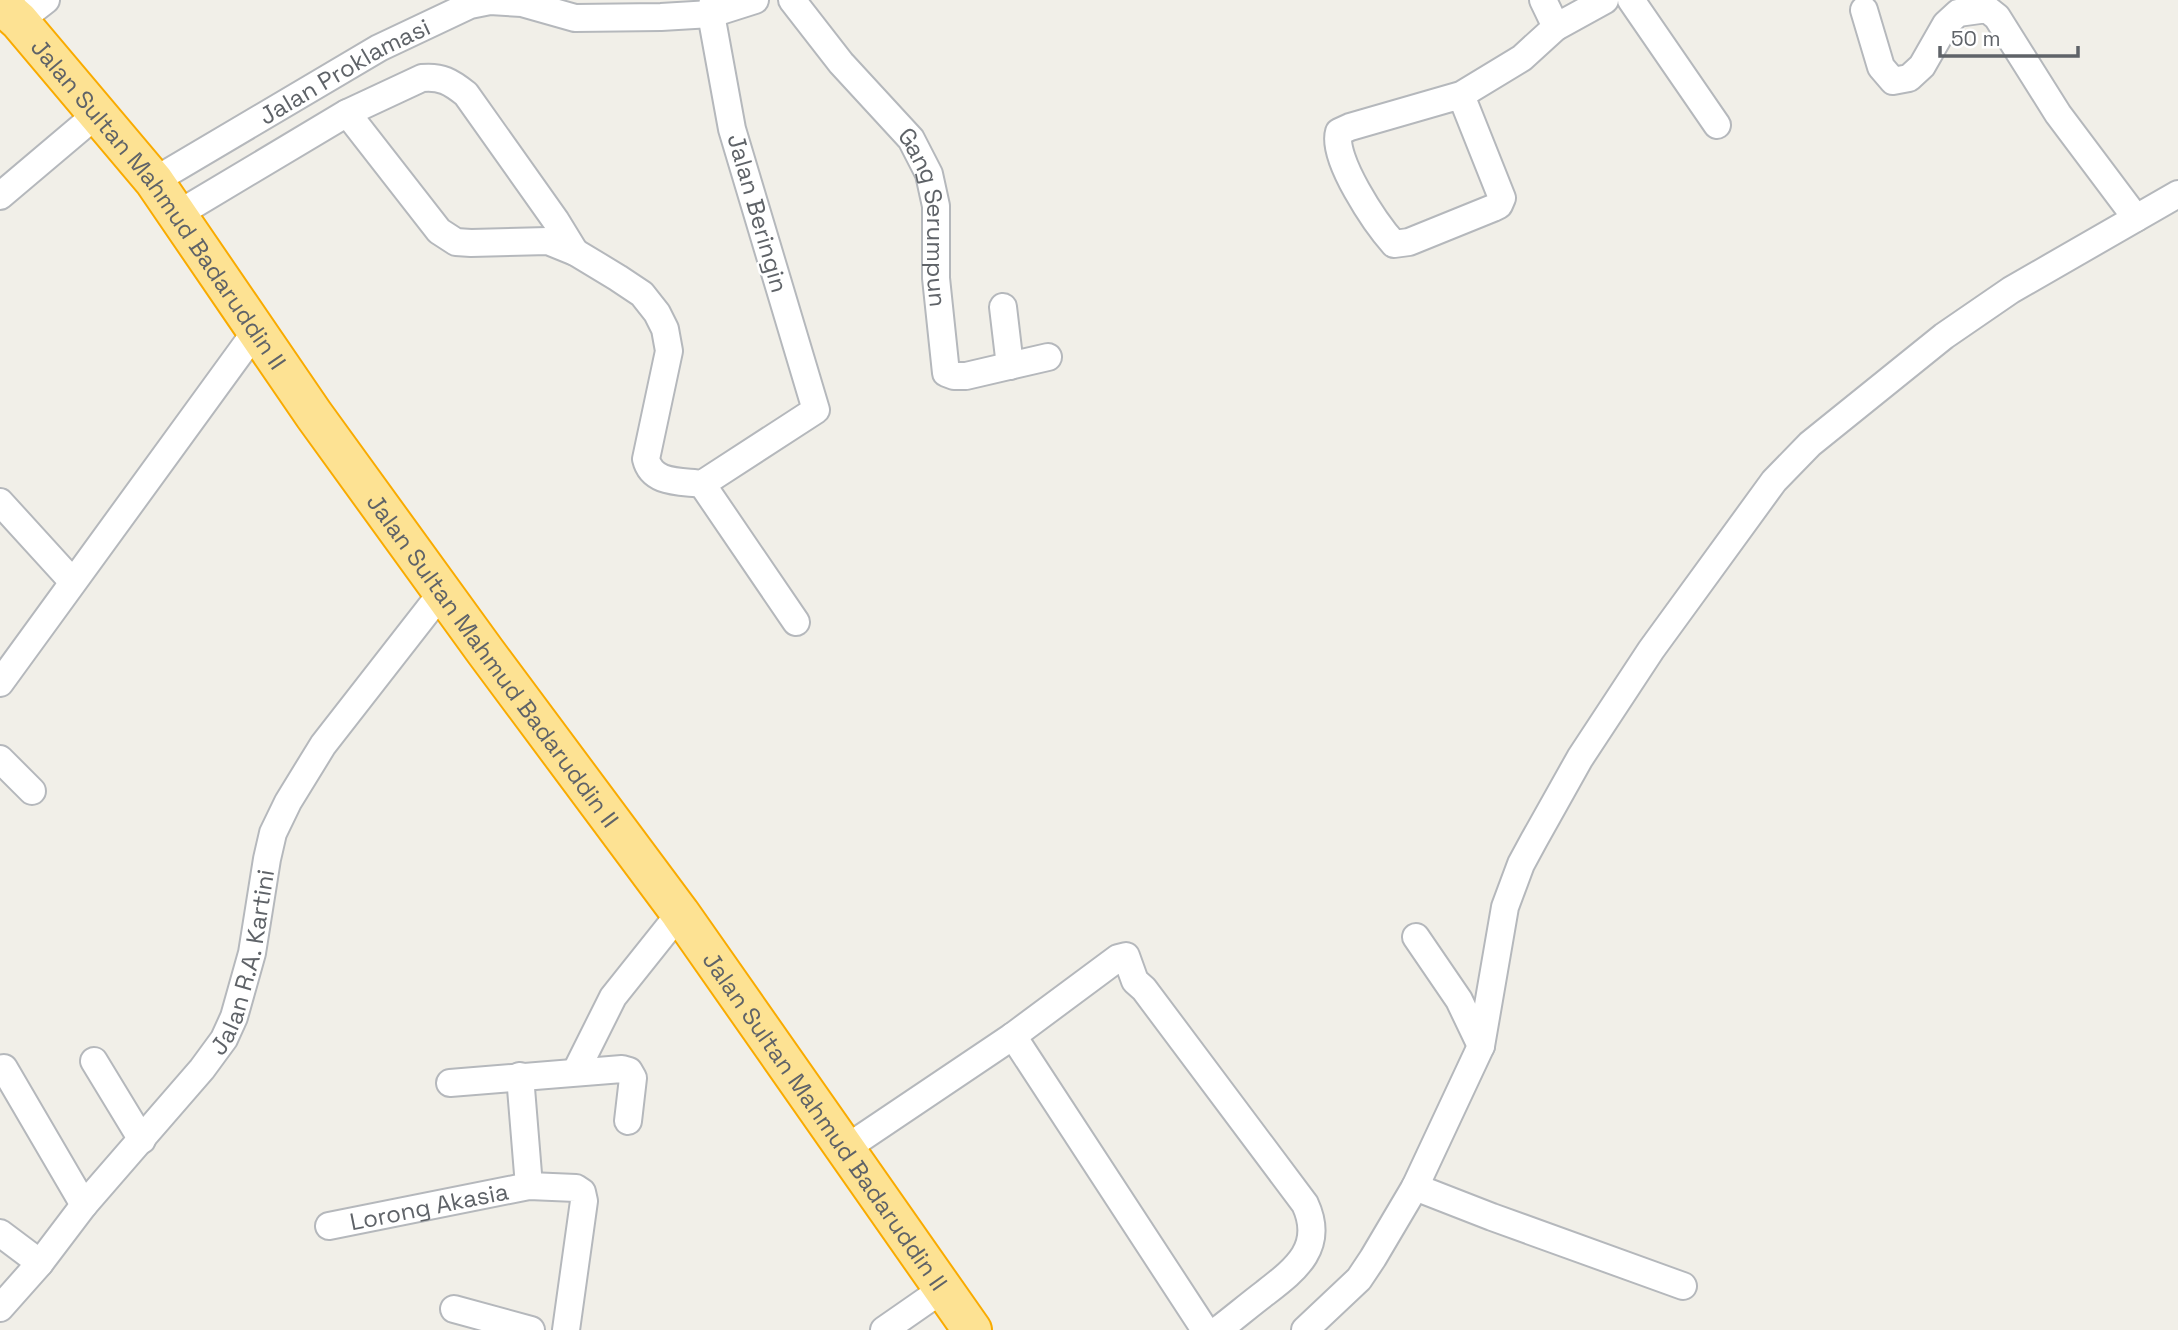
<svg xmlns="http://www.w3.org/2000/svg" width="2178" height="1330" viewBox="0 0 2178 1330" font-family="'Space Grotesk',sans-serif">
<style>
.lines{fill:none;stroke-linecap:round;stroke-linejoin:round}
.minor-casing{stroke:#b5b8bc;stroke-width:30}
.highway-casing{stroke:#f9ab00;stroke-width:42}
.minor{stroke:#fff;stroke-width:26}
.highway{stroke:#fde293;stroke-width:38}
.labels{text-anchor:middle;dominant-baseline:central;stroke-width:5;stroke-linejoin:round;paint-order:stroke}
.street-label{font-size:24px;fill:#5f6368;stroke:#fff}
</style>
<rect width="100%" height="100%" fill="#f1efe8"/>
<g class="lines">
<defs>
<g id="minor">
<path id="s1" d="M792,0L841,63L911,139L929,174L936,206V278L946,373L954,376H966L1048,357"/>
<path d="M1543,0L1556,27"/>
<path d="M1631,0L1717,125"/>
<path d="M1864,10L1881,67L1893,81L1909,78L1922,66L1946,24L1958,13L1987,9L1997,17L2058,114L2136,218"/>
<path d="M19,21L46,0"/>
<path d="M1461,95L1502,198L1499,205L1493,208L1409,242L1394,244C1376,224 1331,158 1339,132L1350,127L1461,95L1522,58L1556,27L1605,0"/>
<path d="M347,113L439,231L456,242L471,243L548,241L575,252L618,278L642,294L657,313L665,329L669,351L646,459C652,484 680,481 702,484L816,410L732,129L711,14L713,0"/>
<path id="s2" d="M154,181L379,48L470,5L490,1L522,3L575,18L661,17L711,14L755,0"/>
<path d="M0,196L97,114"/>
<path d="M178,214L347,113L422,78C441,76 451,82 466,94L556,221L575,252"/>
<path d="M1003,307L1010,366"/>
<path d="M702,484L796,622"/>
<path d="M0,502L72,581"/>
<path d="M0,683L256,331"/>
<path d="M0,759L32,791"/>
<path d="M1416,937L1459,1000L1481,1046"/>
<path d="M1013,1036L1205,1330"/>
<path d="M94,1061L142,1140"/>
<path d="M4,1068L84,1205"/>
<path d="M576,1071L613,997L680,913"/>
<path d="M520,1076L529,1186"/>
<path d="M450,1083L622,1069L629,1071L633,1078L628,1121"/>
<path d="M845,1149L1013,1036L1118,958L1126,956L1135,981L1144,989L1305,1204C1325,1247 1296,1269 1265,1293C1249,1305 1234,1318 1218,1330"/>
<path d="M1415,1187L1492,1217L1683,1286"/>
<path id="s3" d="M329,1226L529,1186L576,1188L582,1192L584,1201L566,1330"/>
<path d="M0,1233L40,1263"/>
<path id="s4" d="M0,1308L40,1263L84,1205L202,1069L224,1039L234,1017L252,953L267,859L273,833L288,802L323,745L443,591"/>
<path d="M454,1309L531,1330"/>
<path d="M884,1330L943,1289"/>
<path d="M1305,1330L1359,1279L1373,1258L1415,1187L1481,1046L1505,907L1521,864L1534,840L1580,758L1651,650L1774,481L1810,444L1944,336L2011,290L2178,194"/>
</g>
<g id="highway">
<path id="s5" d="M0,4L19,21L154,181L314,415L485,651L680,913L972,1330"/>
</g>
</defs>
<use href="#minor" class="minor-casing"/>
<use href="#highway" class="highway-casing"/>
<use href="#minor" class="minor"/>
<use href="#highway" class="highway"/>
</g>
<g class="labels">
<g class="street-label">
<text stroke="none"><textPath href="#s2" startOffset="220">Jalan Proklamasi</textPath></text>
<text stroke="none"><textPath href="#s5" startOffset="256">Jalan Sultan Mahmud Badaruddin II</textPath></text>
<text transform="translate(758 213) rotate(74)">Jalan Beringin</text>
<text stroke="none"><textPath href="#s1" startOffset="264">Gang Serumpun</textPath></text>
<text stroke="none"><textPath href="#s5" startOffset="822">Jalan Sultan Mahmud Badaruddin II</textPath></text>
<text stroke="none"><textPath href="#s4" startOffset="430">Jalan R.A. Kartini</textPath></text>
<text stroke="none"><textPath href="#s5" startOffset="1390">Jalan Sultan Mahmud Badaruddin II</textPath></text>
<text stroke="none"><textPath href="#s3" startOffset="102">Lorong Akasia</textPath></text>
</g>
</g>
<path d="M1940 46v10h138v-10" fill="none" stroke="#5f6368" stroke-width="3.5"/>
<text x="1951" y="46" font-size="21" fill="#5f6368" stroke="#ffffff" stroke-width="5" paint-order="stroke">50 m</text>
</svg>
